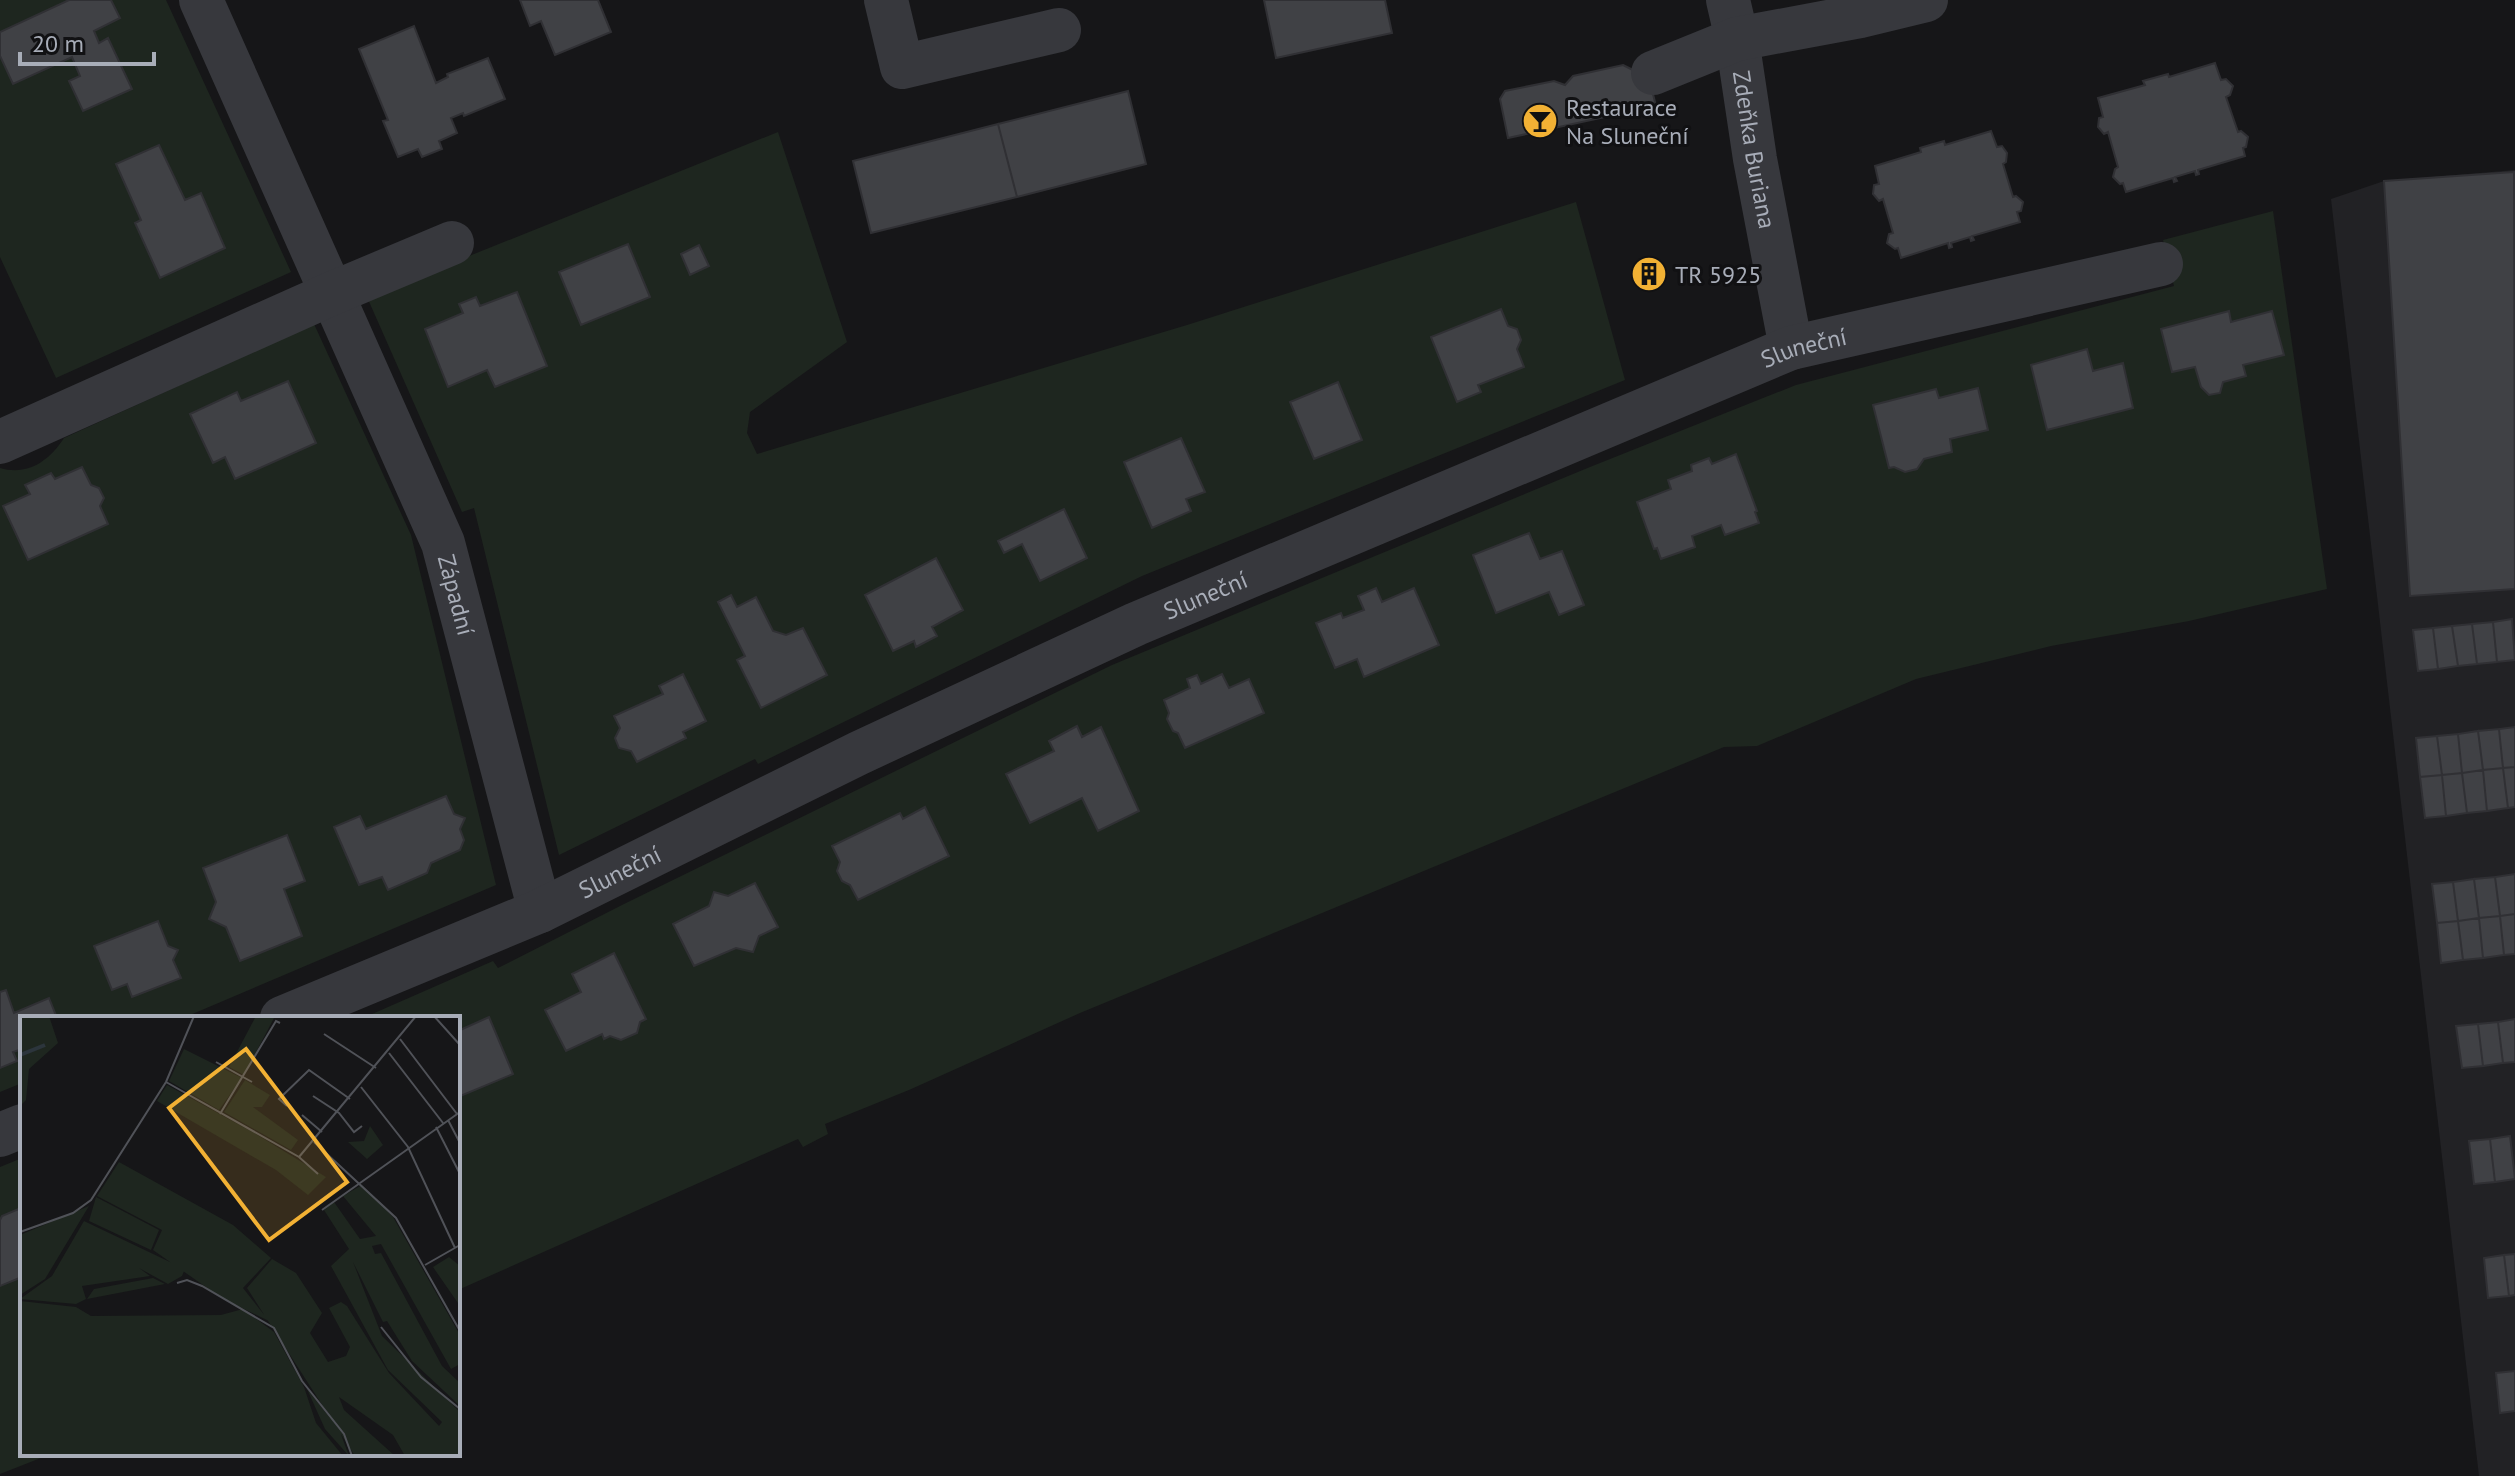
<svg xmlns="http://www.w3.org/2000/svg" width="2515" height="1476" viewBox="0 0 2515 1476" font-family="'PT Sans',sans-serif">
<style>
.built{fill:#222225}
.green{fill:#1e261f}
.building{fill:#404145;stroke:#303034;stroke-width:2}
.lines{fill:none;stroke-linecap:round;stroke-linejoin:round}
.minor{stroke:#37383d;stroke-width:44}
.labels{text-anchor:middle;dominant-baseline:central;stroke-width:6;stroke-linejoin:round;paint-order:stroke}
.poi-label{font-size:24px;fill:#a8adb8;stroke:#111113;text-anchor:start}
.street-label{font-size:24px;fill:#a8adb8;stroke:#111113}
.inset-river{fill:none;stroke:#2c353c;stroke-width:4}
.inset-road{fill:none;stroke:#505258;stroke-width:2}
.view{fill:#f2b134;fill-opacity:0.15;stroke:#f2b134;stroke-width:4}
.inset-edge{fill:none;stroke:#a8adb8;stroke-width:4}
</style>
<rect width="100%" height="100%" fill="#161618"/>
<path class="built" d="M2515,170V1476H2479L2331,199L2384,181Z"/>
<path class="green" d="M0,0H166L291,272L56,378L0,257Z
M778,132L847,342L750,412L747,433L757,454L1187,325L1576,202L1625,380L1142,576L758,764L755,759L559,855L474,508L462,512L367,297Z
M2273,211L2327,589L2189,621L2051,646L1916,679L1757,746L1724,747L1080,1013L909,1090L825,1124L828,1134L803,1147L798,1139L458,1290V1018H363L493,961L498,968L624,904L1112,665L1590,467L1796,385L2174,286L2163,240Z
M314,324L411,535L496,885L183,1018H22V1083L0,1092V468C28,476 49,461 64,438Z
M22,1158V1454H51L0,1474V1167Z"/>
<path class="building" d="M69,0H111L120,18L94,31L99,43L108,38L132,89L83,111L69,81L80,76L72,57L13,84L0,56V32Z
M520,0H598L611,32L555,55L541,21L530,26Z
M1264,0H1385L1392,33L1276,58Z
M414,26L436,83L448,77L447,74L488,58L505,99L464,116L463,113L451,118L457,133L439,141L442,149L422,157L418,149L398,157L383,121L388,120L359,49Z
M2215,63L2221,80L2226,79L2233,86L2230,95L2226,97L2238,132L2241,131L2248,137L2246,147L2243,148L2245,156L2198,170L2199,174L2196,175L2195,171L2175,177L2177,181L2174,182L2173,178L2126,192L2123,183L2120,184L2113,177L2115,169L2118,167L2108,132L2104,134L2098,127L2099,118L2103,117L2098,98L2145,85L2143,81L2168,74L2169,77Z
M1623,65L1649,78L1656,106L1508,138L1500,99L1505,91L1554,81L1565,85L1573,76Z
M1128,91L1146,164L1017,197L998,124Z
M998,124L1017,197L871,233L853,161Z
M1991,131L1997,147L2002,146L2007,153L2006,162L2003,164L2013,197L2016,196L2023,202L2021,211L2017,212L2020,222L1972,236L1974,240L1971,241L1970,237L1951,243L1952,247L1949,248L1948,243L1901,258L1898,248L1895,249L1887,243L1889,234L1893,233L1883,199L1879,201L1873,194L1874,185L1879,184L1875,166L1921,152L1920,148L1930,145L1944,141L1945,145Z
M159,145L185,200L201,193L225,248L160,278L135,223L141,220L116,164Z
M2514,172L2515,589L2410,596L2384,181Z
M628,244L650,297L581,325L559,272Z
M699,245L709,266L690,275L681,254Z
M1655,260L1661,283L1643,287L1638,264Z
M517,292L547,366L495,387L487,370L448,387L425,329L463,313L459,304L476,297L480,306Z
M1501,309L1508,326L1517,329L1521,340L1517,349L1524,367L1478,385L1481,392L1457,402L1431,337Z
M2229,311L2231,322L2272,311L2284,355L2243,365L2246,376L2223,382L2220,393L2209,395L2201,387L2195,367L2172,372L2161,329Z
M2087,349L2093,371L2123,363L2133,408L2047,430L2031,365Z
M288,381L316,443L235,479L225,457L213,463L190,414L237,392L241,401Z
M1338,382L1362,440L1314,459L1290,402Z
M1978,388L1988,430L1950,439L1952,452L1924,459L1917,469L1905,472L1894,467L1889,468L1873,405L1936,389L1939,398Z
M1181,438L1205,492L1186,499L1191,511L1152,528L1124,462Z
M1736,454L1757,511L1755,512L1759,523L1725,535L1721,525L1692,536L1695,547L1661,559L1657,548L1654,549L1637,502L1671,489L1668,480L1692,471L1691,465L1709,458L1712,464Z
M82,467L91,485L99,488L104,498L100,506L108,524L28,560L3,506L30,494L25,485L51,473L55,479Z
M1064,509L1087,558L1040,581L1022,544L1004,553L998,541Z
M1529,533L1540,559L1562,551L1584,605L1559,615L1549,592L1496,613L1473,555Z
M936,558L963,610L932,627L937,636L916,647L914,641L893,651L865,595Z
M1376,588L1382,602L1414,588L1439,645L1364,677L1357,659L1335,668L1316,623L1341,613L1343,618L1364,610L1358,596Z
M731,595L737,607L756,597L773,631L786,635L803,628L827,675L761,708L737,660L745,656L718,602Z
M2512,619L2515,660L2497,662L2493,622Z
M2493,622L2497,662L2477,664L2472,624Z
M2472,624L2477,664L2458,666L2452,626Z
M2452,626L2458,666L2438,669L2433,628Z
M2433,628L2438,669L2418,671L2413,630Z
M683,674L706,721L683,732L686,738L637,762L631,751L619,748L615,738L620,728L614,716L663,694L659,686Z
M1222,674L1229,688L1249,679L1264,713L1185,748L1178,733L1173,731L1167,719L1169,713L1164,700L1190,688L1187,679L1197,675L1201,684Z
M1077,726L1082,737L1101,727L1139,811L1098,831L1082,798L1030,823L1006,774L1054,751L1049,741Z
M2515,727V767L2503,768L2499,729Z
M2499,729L2503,768L2483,770L2478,731Z
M2478,731L2483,770L2462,773L2458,734Z
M2458,734L2462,773L2442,775L2437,736Z
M2437,736L2442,775L2420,777L2416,738Z
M2515,767V807L2508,808L2503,768Z
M2503,768L2508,808L2487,811L2483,770Z
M2483,770L2487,811L2467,813L2462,773Z
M2462,773L2467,813L2446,816L2442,775Z
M2442,775L2446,816L2425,818L2420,777Z
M446,796L454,814L465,818L460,829L464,840L460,850L431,863L427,873L388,890L382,877L359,885L334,827L360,816L366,829Z
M925,807L949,856L858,900L850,885L842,881L837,871L840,862L832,846L900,813L903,819Z
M287,835L305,881L284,889L302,936L240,961L226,927L209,919L216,902L203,868Z
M2515,874V914L2500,916L2495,877Z
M2495,877L2500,916L2479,918L2474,879Z
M2474,879L2479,918L2458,921L2453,882Z
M2453,882L2458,921L2437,923L2432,884Z
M755,883L778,927L759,936L753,952L736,948L694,966L673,924L709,906L714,892L728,896Z
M2515,914V954L2504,955L2500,916Z
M2500,916L2504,955L2483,958L2479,918Z
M2479,918L2483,958L2463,960L2458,921Z
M158,921L168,946L178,950L173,960L181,978L132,997L127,984L112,990L94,946Z
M2458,921L2463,960L2441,963L2437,923Z
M614,953L646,1019L640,1022L637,1033L621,1040L610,1036L604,1039L602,1034L566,1051L545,1010L581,992L572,974Z
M6,990L14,1013L49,998L57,1018H22V1049L13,1052L17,1061L0,1068V992Z
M489,1017L513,1074L458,1097V1031Z
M2515,1019V1062L2503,1063L2498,1022Z
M2498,1022L2503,1063L2483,1066L2478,1024Z
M2478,1024L2483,1066L2462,1068L2456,1026Z
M2510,1136L2515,1179L2495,1182L2490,1139Z
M2490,1139L2495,1182L2474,1184L2469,1141Z
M22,1199V1277L0,1286V1220L2,1216L21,1208Z
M2515,1254V1295L2509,1296L2504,1255Z
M2504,1255L2509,1296L2488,1298L2484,1258Z
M2515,1371V1411L2500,1413L2496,1373Z"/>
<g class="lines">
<g class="minor">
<path id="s1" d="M201,0L443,543L540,911"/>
<path d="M886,0L902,67L1059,30"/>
<path id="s2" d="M1728,0L1737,39L1755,159L1791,348"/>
<path d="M1653,73L1737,39L1860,16L1926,0"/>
<path d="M0,442L333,293L452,243"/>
<path id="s3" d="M282,1018L540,911L859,753L1136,624L1791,348L2161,264"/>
<path d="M0,1135L22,1126"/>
</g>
</g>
<defs>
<symbol id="bar-disc" viewBox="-11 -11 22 22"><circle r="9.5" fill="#f2b134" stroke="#111113"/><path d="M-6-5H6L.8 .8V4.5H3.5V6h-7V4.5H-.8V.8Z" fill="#111"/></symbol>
<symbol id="building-disc" viewBox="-11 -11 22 22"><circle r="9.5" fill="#f2b134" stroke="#111113"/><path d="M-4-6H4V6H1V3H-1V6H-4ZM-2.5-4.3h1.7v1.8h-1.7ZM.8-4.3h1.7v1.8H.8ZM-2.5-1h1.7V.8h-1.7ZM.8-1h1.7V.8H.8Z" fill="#111"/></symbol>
</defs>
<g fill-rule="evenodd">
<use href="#bar-disc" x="1520" y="101" width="40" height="40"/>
<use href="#building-disc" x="1629" y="254" width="40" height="40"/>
</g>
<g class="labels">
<g class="poi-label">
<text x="1566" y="107">Restaurace<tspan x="1566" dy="28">Na Sluneční</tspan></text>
<text x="1675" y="274">TR 5925</text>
</g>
<g class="street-label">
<text stroke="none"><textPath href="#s2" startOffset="152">Zdeňka Buriana</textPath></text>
<text stroke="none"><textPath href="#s3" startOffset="1664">Sluneční</textPath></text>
<text stroke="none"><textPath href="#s1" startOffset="648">Západní</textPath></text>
<text stroke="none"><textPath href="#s3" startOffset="1016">Sluneční</textPath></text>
<text stroke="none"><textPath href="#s3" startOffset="368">Sluneční</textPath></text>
</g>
</g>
<g transform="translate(20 1016)">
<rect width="440" height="440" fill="#161618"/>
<path d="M0,0H29L38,27L9,53L6,84L0,90ZM236,0L254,2L224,59L209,51ZM164,33L222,62L199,94L149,65ZM225,64L250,79L242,91H233L278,124L271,134L204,96ZM147,69L236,118L306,161L288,179L256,154L137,85ZM350,110L363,129L347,143L328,126L344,125ZM99,146L213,209L251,242L223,272L249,305L203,283L133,234L142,214L77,180ZM342,169L373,201L440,319V348L431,353L361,228L352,230L355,238L361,237L422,350L440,367V390L392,345L367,305L363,306L333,246L362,320L439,395L440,440H385L373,419L319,381L324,394L375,440H335L227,272L252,243L276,257L302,297L290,317L308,346L326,340L330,331L309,292L321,286L327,290L369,357L419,410L422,406L368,354L311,250L329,233L304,194L314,186L340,223L356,220L323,180ZM76,181L139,214L131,234L69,205ZM69,190L25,263L0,279V219ZM64,205L152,247L164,255L162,260L148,268L119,252L130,260L62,270L66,283L56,288L0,283L32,260ZM429,241L440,250V290L413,251ZM133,262L145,268L67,283L74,273ZM0,285L56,291L71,300L201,299L223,293L254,316L284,371L296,407L323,440H0ZM287,373L319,413L329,440L305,413Z" fill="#1e261f"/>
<path class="inset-river" d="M0,39L25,29"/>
<path class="inset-road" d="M414,0L440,29M304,18L356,52M380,23L437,98M369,37L423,107M196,46L232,66M146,66L279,141L298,158M341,71L388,131L435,232M293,80L319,97L334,116L342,110M267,90L259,83L289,54L330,83M200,98L256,5L260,7M282,99L302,116M428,104L440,127M416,111L440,158M294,126L376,202L440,315M279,141L396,0M302,194L440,96M0,216L53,197L71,184L146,66L174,0M405,249L440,229M157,267L167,264L182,270L254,312L282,365L324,418L332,440M361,311L401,361L440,393"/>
<path class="view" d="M226,33L327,166L249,224L149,92Z"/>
<rect width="440" height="440" class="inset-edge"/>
</g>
<path d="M20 52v12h134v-12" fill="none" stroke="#a8adb8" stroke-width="4"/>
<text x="32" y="52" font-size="24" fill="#a8adb8" stroke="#111113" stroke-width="6" paint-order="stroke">20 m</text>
</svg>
